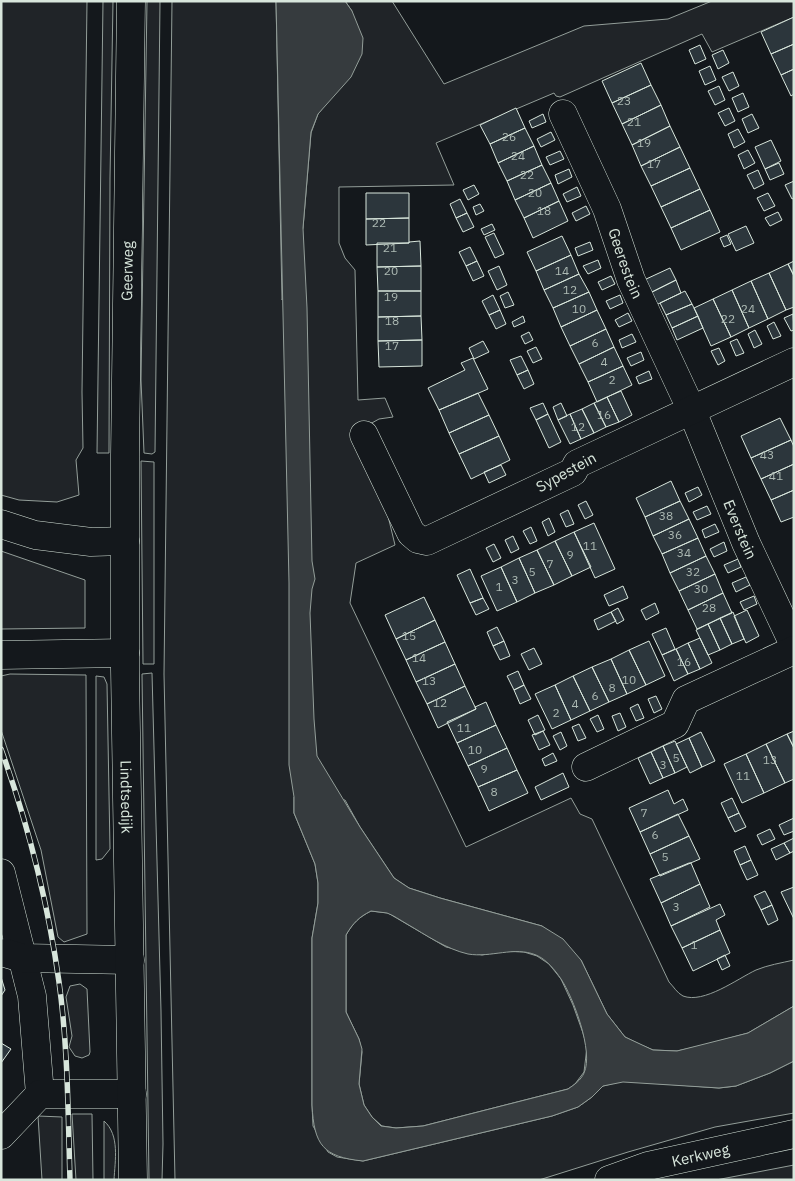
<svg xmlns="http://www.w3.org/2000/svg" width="795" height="1181" viewBox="0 0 795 1181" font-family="'IBM Plex Sans',sans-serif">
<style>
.green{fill:#202428;stroke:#939e99}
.water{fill:#363b3e;stroke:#939e99;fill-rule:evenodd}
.building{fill:#2c363c;stroke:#d8e6dc}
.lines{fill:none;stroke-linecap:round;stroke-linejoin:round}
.minor-casing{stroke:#d8e6dc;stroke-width:29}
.major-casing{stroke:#d8e6dc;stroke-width:29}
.minor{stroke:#14181c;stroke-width:28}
.major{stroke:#14181c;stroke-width:28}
.rail-casing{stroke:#d8e6dc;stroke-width:5.5}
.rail{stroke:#14181c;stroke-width:4;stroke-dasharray:11;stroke-linecap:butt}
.labels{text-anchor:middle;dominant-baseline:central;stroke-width:4;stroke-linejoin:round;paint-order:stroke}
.number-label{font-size:12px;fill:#adbab4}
.street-label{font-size:15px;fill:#d8e6dc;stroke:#14181c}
</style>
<rect width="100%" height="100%" fill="#14181c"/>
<path class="green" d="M1,1H87L82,392L83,448L76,460L79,495L57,502L19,500L1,495Z
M103,1H113L110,178L109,453H97Z
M147,1H160L155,452L152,454L144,453L141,380Z
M172,1H276L282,300L303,228L311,133L318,114L329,100L352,11L345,1H392L444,84L584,26L668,19L712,1H794V17L712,52L702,34L560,97L556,96L554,93L436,143L454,185L339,187V243L345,258L355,270L358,400L385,398L393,417L379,419L352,434L388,516L395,545L356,563L350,603L466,847L571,798L580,814L592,819L669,982C674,987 677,993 683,996C704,1004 737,979 756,970C768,965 781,963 794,960V1006L748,1033L704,1045L677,1051L653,1050L639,1044L625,1037L607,1014L581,960L542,926L440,898L409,888L394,878L360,827L345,800L294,797V813L315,864L318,883V903L312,938V1105L313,1126L328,1152L337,1157L363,1161L552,1116L578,1107L592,1097L603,1086L623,1081L719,1088L736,1086L770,1073L794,1061V1113L715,1127L628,1152L539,1180H175L164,674Z
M141,461L154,462V664H143Z
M1,551L85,580V628L1,629Z
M152,673L161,1011L163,1144L162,1180H149L142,674Z
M10,674L86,675L87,934L64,942L58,937L41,850L1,730V676Z
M96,676L104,677L107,684L110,849L102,859L96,860Z
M371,911L388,913L446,947L482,955L503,951L524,952L537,956L549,964L561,979L573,1005L583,1033L587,1047L584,1072L575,1084L568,1089L423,1126L396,1128L382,1126L372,1117L364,1105L359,1084L362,1052L359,1039L346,1012V935C353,923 359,917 371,911Z
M80,984L87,989L90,1052L89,1055L82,1058L75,1056L69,1047L72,1036L66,997L70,986Z
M92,1114L93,1180H76L72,1114Z
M38,1116L62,1117V1180H42Z
M104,1121C120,1135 115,1161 114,1180H104Z
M794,1165V1180H716Z"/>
<path class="water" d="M276,1H345L352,11L363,38L362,54L351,77L318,114L311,132L303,228L307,308L312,561L315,579L312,589L310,613L314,719L317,756L360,827L394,878L409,888L440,898L542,926L563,939L581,960L607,1014L625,1037L653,1050L677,1051L748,1033L794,1006V1061L770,1073L736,1086L719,1088L623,1082L603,1086L592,1097L578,1107L552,1116L363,1161C323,1157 314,1145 312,1105V938L318,903V883L315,864L294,813V797L289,765V583ZM371,911C376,912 382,912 387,913C393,915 400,920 407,924C426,935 446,949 468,954C491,958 514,946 536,955C546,959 555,970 561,979C573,997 594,1052 584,1073C581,1080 574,1085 568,1089L423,1126L396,1128L381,1126L372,1117L364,1105L359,1084L362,1049L359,1039L346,1012V935C353,923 359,917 371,911Z"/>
<path class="building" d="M794,17V44L771,54L761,32Z
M794,44V69L781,75L771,54Z
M700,45L706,59L695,64L689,50Z
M723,50L729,63L718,69L712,55Z
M641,63L651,85L612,103L602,81Z
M710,66L716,80L705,85L699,71Z
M794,69V94L791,96L781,75Z
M733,72L739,86L729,91L722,77Z
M651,85L661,105L622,124L612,103Z
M719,86L725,100L715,105L708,91Z
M743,93L749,107L738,112L732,98Z
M661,105L670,126L632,145L622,124Z
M516,108L525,128L490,144L480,125Z
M729,108L735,121L725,126L718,113Z
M543,114L546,122L532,128L529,121Z
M752,114L759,128L748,133L742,119Z
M670,126L680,147L641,166L632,145Z
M525,128L534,146L498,163L490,144Z
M738,129L745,142L734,148L728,134Z
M551,132L555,140L541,147L537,139Z
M771,140L781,161L765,169L755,147Z
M534,146L542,165L507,181L498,163Z
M680,147L690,168L651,186L641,166Z
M748,150L755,163L744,169L738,155Z
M560,151L564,159L550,165L546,157Z
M779,163L784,174L770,180L765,169Z
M542,165L551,183L515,200L507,181Z
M690,168L700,189L661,207L651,186Z
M569,169L572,177L558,184L555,175Z
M758,170L764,184L754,189L747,175Z
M794,181V198L792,199L785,185Z
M551,183L559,201L524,218L515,200Z
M474,185L479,194L468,200L463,190Z
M577,187L581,196L567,202L563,194Z
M700,189L710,210L671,228L661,207Z
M366,193H409V218L366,219Z
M768,193L775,206L764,211L757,198Z
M460,199L467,213L456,218L450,204Z
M559,201L568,221L533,238L524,218Z
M480,204L484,211L476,215L473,207Z
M586,206L590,214L576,221L572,213Z
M710,210L720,232L681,250L671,228Z
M778,212L782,220L770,226L765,218Z
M467,213L474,227L463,232L456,218Z
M409,218V243L366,245V219Z
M492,224L495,230L484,235L481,229Z
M746,226L754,243L736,251L728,234Z
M494,233L504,254L495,258L485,237Z
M727,235L731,244L724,247L720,238Z
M562,236L571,255L536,271L527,252Z
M420,241L421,266L377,267V243H409V242Z
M590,242L593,250L578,256L575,248Z
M470,247L477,261L466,266L459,252Z
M571,255L579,274L544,290L536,271Z
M598,260L601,268L588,274L583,266Z
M477,261L484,276L473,281L466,266Z
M794,261V276L788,264Z
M788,264L794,276V307L786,310L769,273Z
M421,266V291H378L377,267Z
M499,266L507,285L497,290L488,271Z
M670,268L676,280L650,293L644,280Z
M769,273L786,310L768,319L751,281Z
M579,274L589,292L553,308L544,290Z
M611,276L615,284L602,290L598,282Z
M676,280L681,293L656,305L650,293Z
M751,281L768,319L749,328L732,290Z
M732,290L749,328L731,337L713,299Z
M378,291H421V316L378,317Z
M685,291L692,304L666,315L660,303Z
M508,292L514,305L505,308L500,296Z
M589,292L597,310L561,327L553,308Z
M493,295L500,310L489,315L482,301Z
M620,295L623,303L610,309L606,301Z
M713,299L731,337L711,346L694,308Z
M692,304L698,316L672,328L666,315Z
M500,310L506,324L496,329L489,315Z
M597,310L606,329L570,346L561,327Z
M628,313L632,321L619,327L615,320Z
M793,314L794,330L791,331L784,318Z
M421,316L422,340L378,341V317Z
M523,316L525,322L514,327L512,322Z
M698,316L703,328L677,340L672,328Z
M774,322L781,336L773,339L767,326Z
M606,329L614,347L579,364L570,346Z
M755,330L762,344L754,348L748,334Z
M529,332L533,340L525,344L521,336Z
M632,334L636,342L622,348L619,340Z
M737,339L744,353L736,356L730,342Z
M422,340V366L379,367L378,341Z
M483,341L489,352L474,359L469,348Z
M536,347L542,359L533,363L527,351Z
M614,347L623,366L588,382L579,364Z
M719,348L725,361L718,365L711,351Z
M641,352L644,360L631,366L627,358Z
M521,356L528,370L517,375L510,360Z
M473,358L488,389L439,410L428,388L465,370L461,363Z
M623,366L632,385L597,402L588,382Z
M528,370L534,384L524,389L517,375Z
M649,371L652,379L639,384L636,377Z
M621,391L632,415L619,422L607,397Z
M478,393L489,415L449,433L439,410Z
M607,397L619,422L606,427L594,403Z
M543,403L548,414L536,420L530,408Z
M561,403L567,416L558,420L553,407Z
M594,403L606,427L594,433L582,409Z
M582,409L594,433L581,439L570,414Z
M548,414L561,442L549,448L536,420Z
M570,414L581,439L570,444L558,420Z
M489,415L499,436L459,454L449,433Z
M780,418L791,440L751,458L741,436Z
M499,436L510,460L471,479L459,454Z
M791,440L794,447V464L761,479L751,458Z
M794,464V490L771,500L761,479Z
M501,465L506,475L489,483L484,472Z
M671,481L680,501L645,517L636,498Z
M698,487L702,495L689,502L685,493Z
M794,490V517L781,522L771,500Z
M586,501L593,515L585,519L578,505Z
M680,501L689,519L653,536L645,517Z
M707,506L711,514L697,520L693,512Z
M568,510L574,524L566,527L560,514Z
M549,518L555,532L548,536L542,522Z
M689,519L698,538L662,554L653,536Z
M594,523L615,569L595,578L574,532Z
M715,524L719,532L705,538L702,530Z
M531,527L537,541L530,544L523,531Z
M574,532L591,567L572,576L555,541Z
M513,536L519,549L511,553L505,540Z
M698,538L706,556L670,573L662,554Z
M555,541L572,576L554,585L537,550Z
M724,542L727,551L714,557L710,549Z
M494,544L501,558L493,562L486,548Z
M537,550L554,585L535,593L519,558Z
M706,556L715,574L679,591L670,573Z
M519,558L535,593L517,602L501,567Z
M738,559L741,567L728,573L724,565Z
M501,567L517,602L497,611L481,576Z
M470,569L483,598L470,603L457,575Z
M715,574L723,593L688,610L679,591Z
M746,577L750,585L736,592L732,583Z
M623,586L628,598L609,606L604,595Z
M723,593L732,613L697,629L688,610Z
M754,596L757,604L744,610L740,602Z
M424,597L435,620L396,639L385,615Z
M483,598L489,609L476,615L470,603Z
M655,603L659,613L646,620L641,610Z
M618,608L624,620L617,624L611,612Z
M747,610L759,636L746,643L734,616Z
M611,612L616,621L598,630L594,620Z
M733,612L744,639L732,644L720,618Z
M720,618L732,644L720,650L708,624Z
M435,620L445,642L406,660L396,639Z
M708,624L720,650L708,655L696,630Z
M497,627L504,641L493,646L487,632Z
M666,628L675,649L662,655L652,634Z
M700,638L712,663L700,669L688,643Z
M504,641L510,656L500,660L493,646Z
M649,641L665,676L646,685L629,650Z
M445,642L455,664L416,682L406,660Z
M688,643L700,669L688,674L676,649Z
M534,648L542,664L529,670L521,654Z
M676,649L688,674L674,681L662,655Z
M629,650L646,685L627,694L611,659Z
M611,659L627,694L609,702L592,667Z
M455,664L465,686L427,704L416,682Z
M592,667L609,702L590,711L573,676Z
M518,671L524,685L514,690L507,676Z
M573,676L590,711L571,720L555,685Z
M524,685L531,699L520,704L514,690Z
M555,685L571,720L552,729L535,694Z
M465,686L476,709L438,728L427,704Z
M656,696L662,709L654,713L648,699Z
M486,702L496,725L457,743L447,722L476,709L475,707Z
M638,704L644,718L636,721L630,708Z
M620,713L626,727L618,731L612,716Z
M538,715L545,730L535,735L528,720Z
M598,715L604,729L597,732L590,719Z
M579,724L586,738L578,741L572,727Z
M496,725L507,748L468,766L457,743Z
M543,731L550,745L539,750L532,735Z
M794,731V748L787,734Z
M561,732L567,746L560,750L553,736Z
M701,732L715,761L702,767L689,738Z
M787,734L794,748V779L785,783L766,744Z
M689,738L702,767L690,773L676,744Z
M675,741L687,767L675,773L663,746Z
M766,744L785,783L764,793L746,754Z
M663,746L675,773L663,778L651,752Z
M507,748L517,770L478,787L468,766Z
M651,752L663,778L650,784L638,758Z
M553,753L557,761L545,766L542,759Z
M746,754L764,793L742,803L724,764Z
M517,770L528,793L489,811L478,787Z
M563,773L569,787L541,800L535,787Z
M668,790L674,804L683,799L688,810L640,832L629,808Z
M732,798L739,813L728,818L721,803Z
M739,813L746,827L735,832L728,818Z
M678,814L689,836L650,854L640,832Z
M794,818V831L784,835L779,825Z
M770,829L775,839L762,845L757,835Z
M689,836L700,859L660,876L650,854Z
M794,838V851L790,853L784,843Z
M784,843L790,853L776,860L771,849Z
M745,846L751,860L740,865L734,851Z
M751,860L758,875L747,880L740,865Z
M689,863H691L700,884L661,903L650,879Z
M700,884L710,907L671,926L661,903Z
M794,887V919L781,892Z
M765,891L772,905L761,910L754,896Z
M720,904L725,915L716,920L720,930L682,948L671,926Z
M772,905L778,920L768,925L761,910Z
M720,930L730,953L693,971L682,948Z
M725,955L730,966L722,970L717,959Z
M1,977L5,990L1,996Z
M1,1043L11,1049L1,1063Z"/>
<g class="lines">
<defs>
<g id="minor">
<path id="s1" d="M563,114L607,209L631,280L692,411L746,543L794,645"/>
<path d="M364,435L411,533L418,539L427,541L573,472L577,464L794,362"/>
<path d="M1,524L35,535L91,542L125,541"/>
<path d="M1,655L125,653"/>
<path d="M586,767L675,724L686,700L794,650"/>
<path d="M1,873L32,996L40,1094"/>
<path d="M5,953L22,958L130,960"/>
<path d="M1,1135L40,1094H132"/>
</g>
<g id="major">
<path id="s2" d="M131,1L125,456V669L133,1180"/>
<path id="s3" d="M609,1180L648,1166L794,1134"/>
</g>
</defs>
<use href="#minor" class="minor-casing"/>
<use href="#major" class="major-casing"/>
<use href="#minor" class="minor"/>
<use href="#major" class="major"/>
<defs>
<path id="rail" d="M1,749C28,824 48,903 59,982C68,1047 68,1114 70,1180"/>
</defs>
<use href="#rail" class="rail-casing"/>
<use href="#rail" class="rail"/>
</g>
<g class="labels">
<g class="number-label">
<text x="624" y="100">23</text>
<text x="634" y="121">21</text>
<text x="509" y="136">26</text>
<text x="644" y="142">19</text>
<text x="518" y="155">24</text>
<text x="654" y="163">17</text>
<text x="527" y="174">22</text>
<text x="535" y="192">20</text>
<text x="544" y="210">18</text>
<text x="379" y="222">22</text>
<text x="390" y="247">21</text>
<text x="391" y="270">20</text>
<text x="562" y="270">14</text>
<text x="570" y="289">12</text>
<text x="391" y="296">19</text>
<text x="579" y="308">10</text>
<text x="748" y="308">24</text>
<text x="728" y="318">22</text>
<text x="392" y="320">18</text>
<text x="595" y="342">6</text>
<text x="392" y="345">17</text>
<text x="604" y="361">4</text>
<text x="612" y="379">2</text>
<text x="604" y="414">16</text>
<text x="578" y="426">12</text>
<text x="767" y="454">43</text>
<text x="776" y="475">41</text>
<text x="666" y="515">38</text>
<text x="675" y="534">36</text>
<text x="590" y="545">11</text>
<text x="684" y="552">34</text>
<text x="570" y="554">9</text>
<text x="550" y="563">7</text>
<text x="532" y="571">5</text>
<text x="693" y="571">32</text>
<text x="515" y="579">3</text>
<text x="499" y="586">1</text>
<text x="701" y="588">30</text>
<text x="709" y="607">28</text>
<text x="409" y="635">15</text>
<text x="419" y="657">14</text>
<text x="684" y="661">16</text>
<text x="629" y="679">10</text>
<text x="429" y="680">13</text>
<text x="612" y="687">8</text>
<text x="595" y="695">6</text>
<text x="440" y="702">12</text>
<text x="575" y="703">4</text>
<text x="556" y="712">2</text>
<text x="464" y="727">11</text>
<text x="475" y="749">10</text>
<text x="676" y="757">5</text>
<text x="770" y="759">13</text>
<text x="663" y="764">3</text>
<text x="484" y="768">9</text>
<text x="743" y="775">11</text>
<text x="494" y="791">8</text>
<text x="644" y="812">7</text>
<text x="655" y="834">6</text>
<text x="665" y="856">5</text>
<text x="676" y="906">3</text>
<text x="694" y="944">1</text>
</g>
<g class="street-label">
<text stroke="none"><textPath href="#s1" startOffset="162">Geerestein</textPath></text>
<text transform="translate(127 271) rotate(-89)">Geerweg</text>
<text transform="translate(566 472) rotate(-29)">Sypestein</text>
<text stroke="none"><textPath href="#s1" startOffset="452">Everstein</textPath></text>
<text stroke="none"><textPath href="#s2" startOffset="796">Lindtsedijk</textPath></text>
<text stroke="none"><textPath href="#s3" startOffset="95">Kerkweg</textPath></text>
</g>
</g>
<rect width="795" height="1181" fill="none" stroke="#d8e6dc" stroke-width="5"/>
</svg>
